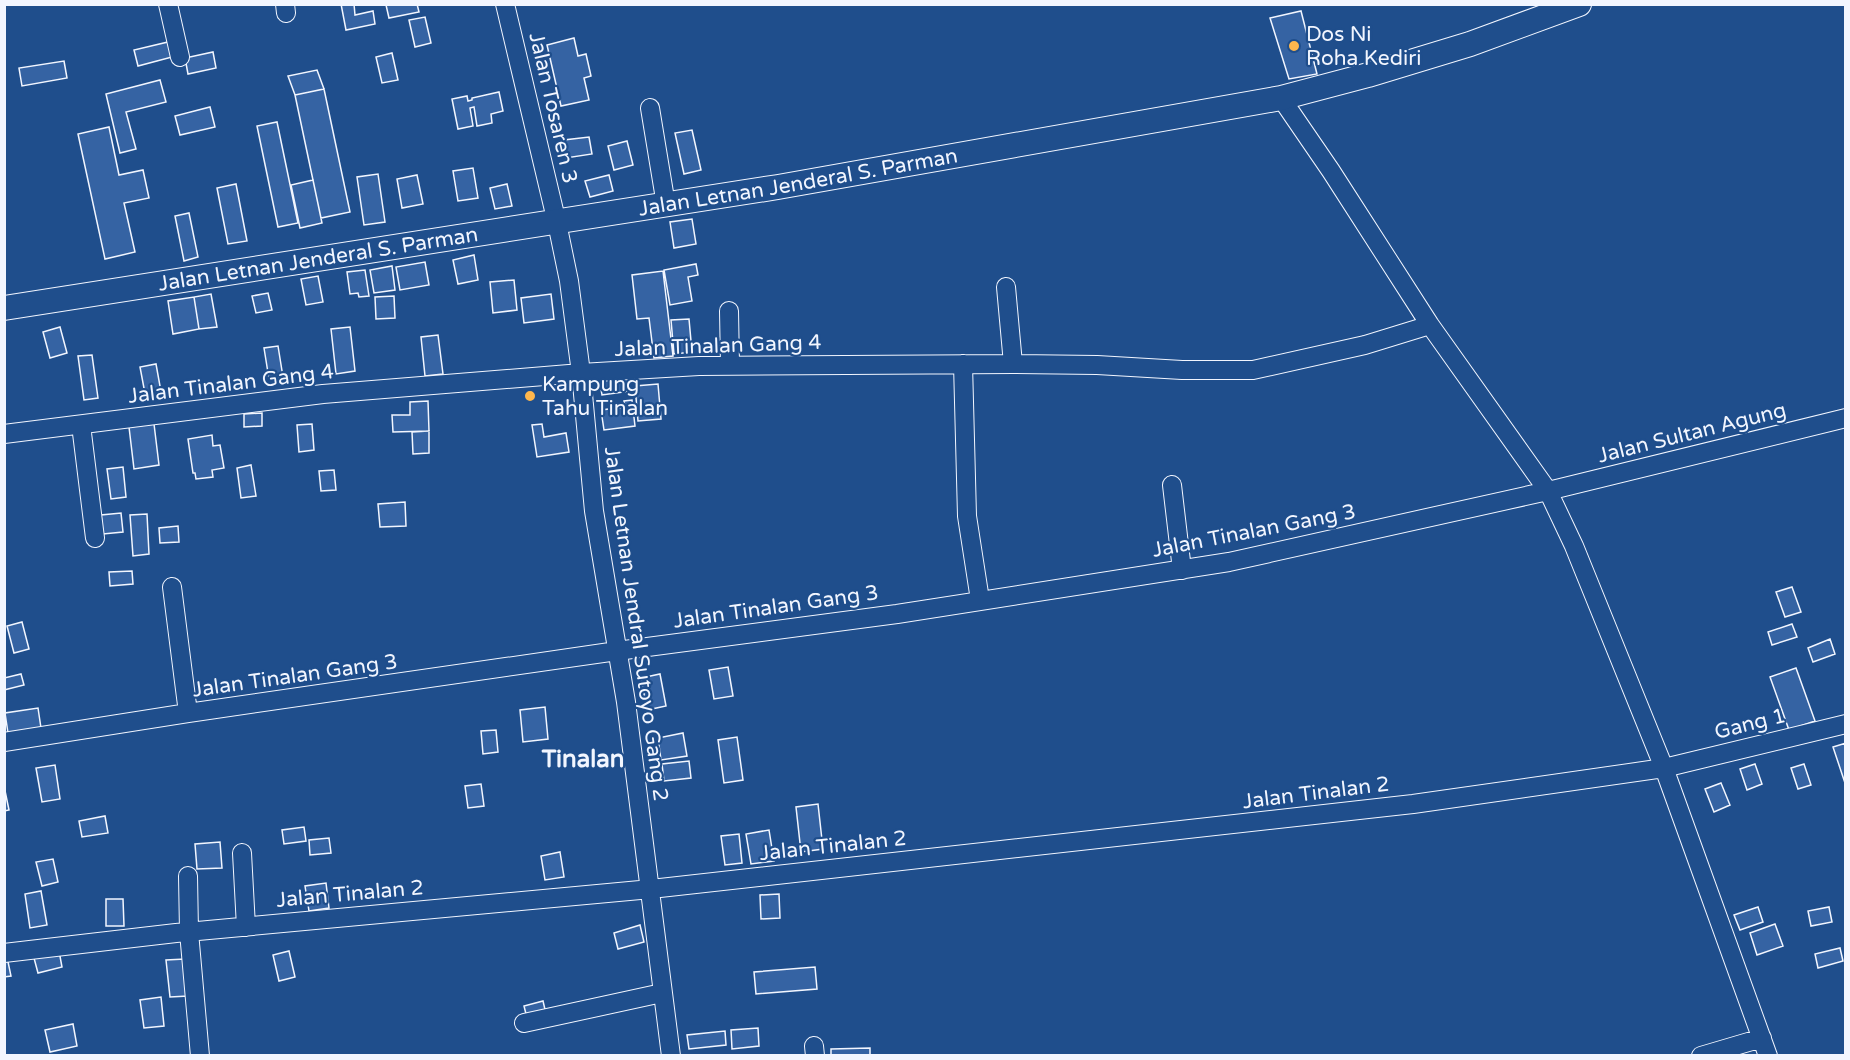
<svg xmlns="http://www.w3.org/2000/svg" width="1850" height="1060" viewBox="0 0 1850 1060" font-family="'Varela Round',sans-serif">
<style>
.building{fill:#3563a3;stroke:#f2f6ff;stroke-width:1.5}
.lines{fill:none;stroke-linecap:round;stroke-linejoin:round}
.minor-casing{stroke:#f2f6ff;stroke-width:20}
.major-casing{stroke:#f2f6ff;stroke-width:26}
.minor{stroke:#1f4e8c;stroke-width:18}
.major{stroke:#1f4e8c;stroke-width:24}
.poi-dot{fill:#ffb74d;stroke:#1f4e8c;stroke-width:2}
.labels{text-anchor:middle;dominant-baseline:central;stroke-width:4.5;stroke-linejoin:round;paint-order:stroke}
.poi-label{font-size:21px;fill:#f2f6ff;stroke:#1f4e8c;text-anchor:start}
.street-label{font-size:21px;fill:#f2f6ff;stroke:#1f4e8c}
.quarter-label{font-size:24px;font-weight:bold;fill:#f2f6ff;stroke:#1f4e8c}
</style>
<rect width="100%" height="100%" fill="#1f4e8c"/>
<path class="building" d="M341,4H354L355,15L373,11L375,24L346,30Z
M417,4L419,12L389,18L386,5Z
M1301,11L1317,74L1289,79L1270,18Z
M425,17L431,43L415,47L409,20Z
M574,38L578,56L586,54L591,76L584,78L589,100L561,106L547,45Z
M168,42L172,57L138,66L134,50Z
M213,52L216,68L188,74L185,58Z
M392,53L398,80L382,83L376,57Z
M64,61L67,78L22,86L19,68Z
M317,70L324,89L295,95L288,76Z
M160,80L166,102L126,112L136,149L120,153L106,94Z
M324,89L350,212L321,218L295,95Z
M499,92L503,111L491,114L492,123L477,126L474,107L470,108L473,126L458,129L452,99L467,96L468,101L472,100V98Z
M210,107L215,127L180,135L175,116Z
M277,122L298,223L278,227L257,126Z
M109,127L119,175L143,170L149,198L124,203L135,252L105,259L78,134Z
M692,130L701,170L684,174L675,133Z
M589,137L592,154L566,158L564,140Z
M627,141L633,165L614,170L608,146Z
M473,168L478,198L458,201L453,171Z
M378,174L385,222L364,225L357,177Z
M417,175L423,204L402,208L397,179Z
M609,175L613,191L590,197L585,181Z
M313,180L322,223L300,228L291,185Z
M236,184L247,241L228,244L217,188Z
M507,184L512,206L495,209L490,188Z
M189,213L198,257L184,261L175,216Z
M692,219L696,244L674,248L670,222Z
M474,255L478,280L458,284L453,260Z
M425,262L429,285L400,290L396,267Z
M696,264L698,275L688,277L692,301L670,305L664,270Z
M392,266L395,290L374,293L370,270Z
M365,270L369,296L359,297L358,293L350,294L347,272Z
M663,271L673,356L654,358L649,318L637,319L632,275Z
M318,276L323,302L306,305L301,279Z
M514,280L517,310L493,313L490,282Z
M268,293L272,310L256,313L252,296Z
M211,294L217,327L199,329L194,297Z
M551,294L554,319L524,323L521,298Z
M394,296L395,318L376,319L375,297Z
M194,297L199,329L173,334L168,301Z
M689,319L692,352L674,354L671,320Z
M60,327L67,353L50,358L43,332Z
M350,327L355,371L336,374L331,329Z
M438,335L443,374L425,376L421,337Z
M278,346L283,377L269,379L264,348Z
M92,355L98,398L84,400L78,356Z
M156,364L162,397L146,399L140,367Z
M627,373L630,391L602,395L599,377Z
M658,384L661,419L638,421L635,386Z
M632,400L635,426L604,430L601,410L625,407L624,401Z
M428,401L429,431L393,432L392,415H410V402Z
M262,413V426L244,427V414Z
M154,424L159,465L134,469L129,427Z
M312,424L314,450L299,452L297,425Z
M542,424L544,437L566,433L569,452L537,457L532,425Z
M429,431V453L413,454L412,432Z
M212,435L213,446L220,445L224,468L212,470L213,477L196,479L195,473H193L188,439Z
M251,465L256,496L241,498L237,468Z
M123,467L126,497L111,499L107,469Z
M334,470L336,490L321,491L319,471Z
M405,502L406,526L380,527L378,504Z
M121,513L123,532L103,534L101,515Z
M147,514L149,554L133,556L130,515Z
M178,526L179,542L160,543L159,528Z
M132,571L133,584L110,586L109,572Z
M1792,587L1801,612L1785,617L1776,592Z
M22,622L29,649L14,653L7,626Z
M1792,624L1797,637L1772,645L1768,632Z
M1830,639L1835,654L1813,662L1808,648Z
M728,667L733,696L714,699L709,670Z
M1796,668L1815,721L1789,730L1770,677Z
M21,674L24,685L4,690V678Z
M660,674L666,706L647,710L641,678Z
M545,707L548,739L523,742L520,710Z
M38,708L41,728L8,733L5,713Z
M496,730L498,752L483,754L481,731Z
M683,733L687,756L661,760L658,738Z
M737,737L743,780L724,783L718,740Z
M1846,743V786L1833,747Z
M689,761L691,778L664,781L662,764Z
M1755,764L1762,784L1747,790L1740,769Z
M1804,764L1811,785L1798,789L1791,768Z
M55,765L60,799L42,802L36,768Z
M1721,783L1730,805L1714,812L1705,789Z
M481,784L484,806L468,808L465,786Z
M4,786L9,810L4,811Z
M818,804L823,849L801,852L796,807Z
M105,816L108,833L82,837L79,821Z
M304,827L306,841L284,844L282,830Z
M769,830L774,861L751,864L746,834Z
M739,834L742,863L725,865L721,836Z
M329,838L331,853L310,855L309,840Z
M220,842L222,868L197,869L195,844Z
M560,852L564,877L545,880L541,856Z
M53,859L58,882L42,886L36,862Z
M326,883L329,908L309,911L305,886Z
M41,891L47,925L30,928L25,894Z
M779,894L780,918L761,919L760,895Z
M106,899H123L124,926H106Z
M1758,907L1763,922L1740,930L1734,915Z
M1829,907L1832,922L1811,926L1808,911Z
M1775,924L1783,946L1757,955L1750,933Z
M640,925L644,942L618,949L614,933Z
M1840,948L1843,961L1818,968L1815,954Z
M59,951L62,967L38,973L34,958Z
M289,951L295,977L279,981L273,955Z
M7,957L11,976L4,977V958Z
M185,959L188,996L170,997L166,960Z
M815,967L817,989L756,994L754,972Z
M161,997L164,1026L144,1028L140,1000Z
M543,1001L547,1018L528,1022L524,1006Z
M73,1024L77,1046L50,1052L45,1030Z
M758,1028L759,1046L732,1049L731,1030Z
M725,1031L726,1045L689,1049L687,1035Z
M870,1048V1056H831V1049Z"/>
<g class="lines">
<defs>
<path id="minor" d="M168,4L180,57
M285,4L286,13
M505,4L557,223L569,281L581,373L594,511L626,702L671,1056
M1281,98L1331,171L1430,325L1548,491L1574,546L1664,768L1768,1056
M650,108L666,205
M1006,287L1013,364
M729,311L730,365
M963,364L967,516L980,600
M81,425L95,538
M4,434L323,394L581,373L699,366L1013,364L1097,365L1182,370H1253L1365,345L1430,325
M1172,485L1182,570
M172,587L188,713
M4,742L188,713L617,651L897,614L1229,562L1548,491L1846,418
M242,853L246,927
M188,876L189,932L200,1056
M4,953L176,933L651,889L1413,804L1664,768L1846,724
M524,1023L662,993
M814,1046L815,1056
M1701,1056L1762,1038"/>
<g id="major">
<path id="s1" d="M4,308L778,187L1281,98L1368,75L1470,44L1579,4"/>
</g>
</defs>
<use href="#minor" class="minor-casing"/>
<use href="#major" class="major-casing"/>
<use href="#minor" class="minor"/>
<use href="#major" class="major"/>
</g>
<g class="poi-dot">
<circle cx="1294" cy="46" r="6"/>
<circle cx="530" cy="396" r="6"/>
</g>
<g class="labels">
<g class="poi-label">
<text x="1306" y="34">Dos Ni<tspan x="1306" dy="24">Roha Kediri</tspan></text>
<text x="542" y="384">Kampung<tspan x="542" dy="24">Tahu Tinalan</tspan></text>
</g>
<g class="street-label">
<text transform="translate(553 108) rotate(77)">Jalan Tosaren 3</text>
<text stroke="none"><textPath href="#s1" startOffset="804">Jalan Letnan Jenderal S. Parman</textPath></text>
<text stroke="none"><textPath href="#s1" startOffset="318">Jalan Letnan Jenderal S. Parman</textPath></text>
<text transform="translate(718 346) rotate(-2)">Jalan Tinalan Gang 4</text>
<text transform="translate(231 384) rotate(-7)">Jalan Tinalan Gang 4</text>
<text transform="translate(1692 433) rotate(-14)">Jalan Sultan Agung</text>
<text transform="translate(1254 531) rotate(-11)">Jalan Tinalan Gang 3</text>
<text transform="translate(776 607) rotate(-8)">Jalan Tinalan Gang 3</text>
<text transform="translate(636 624) rotate(82)">Jalan Letnan Jendral Sutoyo Gang 2</text>
<text transform="translate(295 676) rotate(-8)">Jalan Tinalan Gang 3</text>
<text transform="translate(1750 724) rotate(-14)">Gang 1</text>
<text transform="translate(1316 793) rotate(-7)">Jalan Tinalan 2</text>
<text transform="translate(833 846) rotate(-6)">Jalan Tinalan 2</text>
<text transform="translate(350 894) rotate(-5)">Jalan Tinalan 2</text>
</g>
<g class="quarter-label">
<text x="583" y="759">Tinalan</text>
</g>
</g>
<rect width="1850" height="1060" fill="none" stroke="#f2f6ff" stroke-width="12"/>
</svg>
